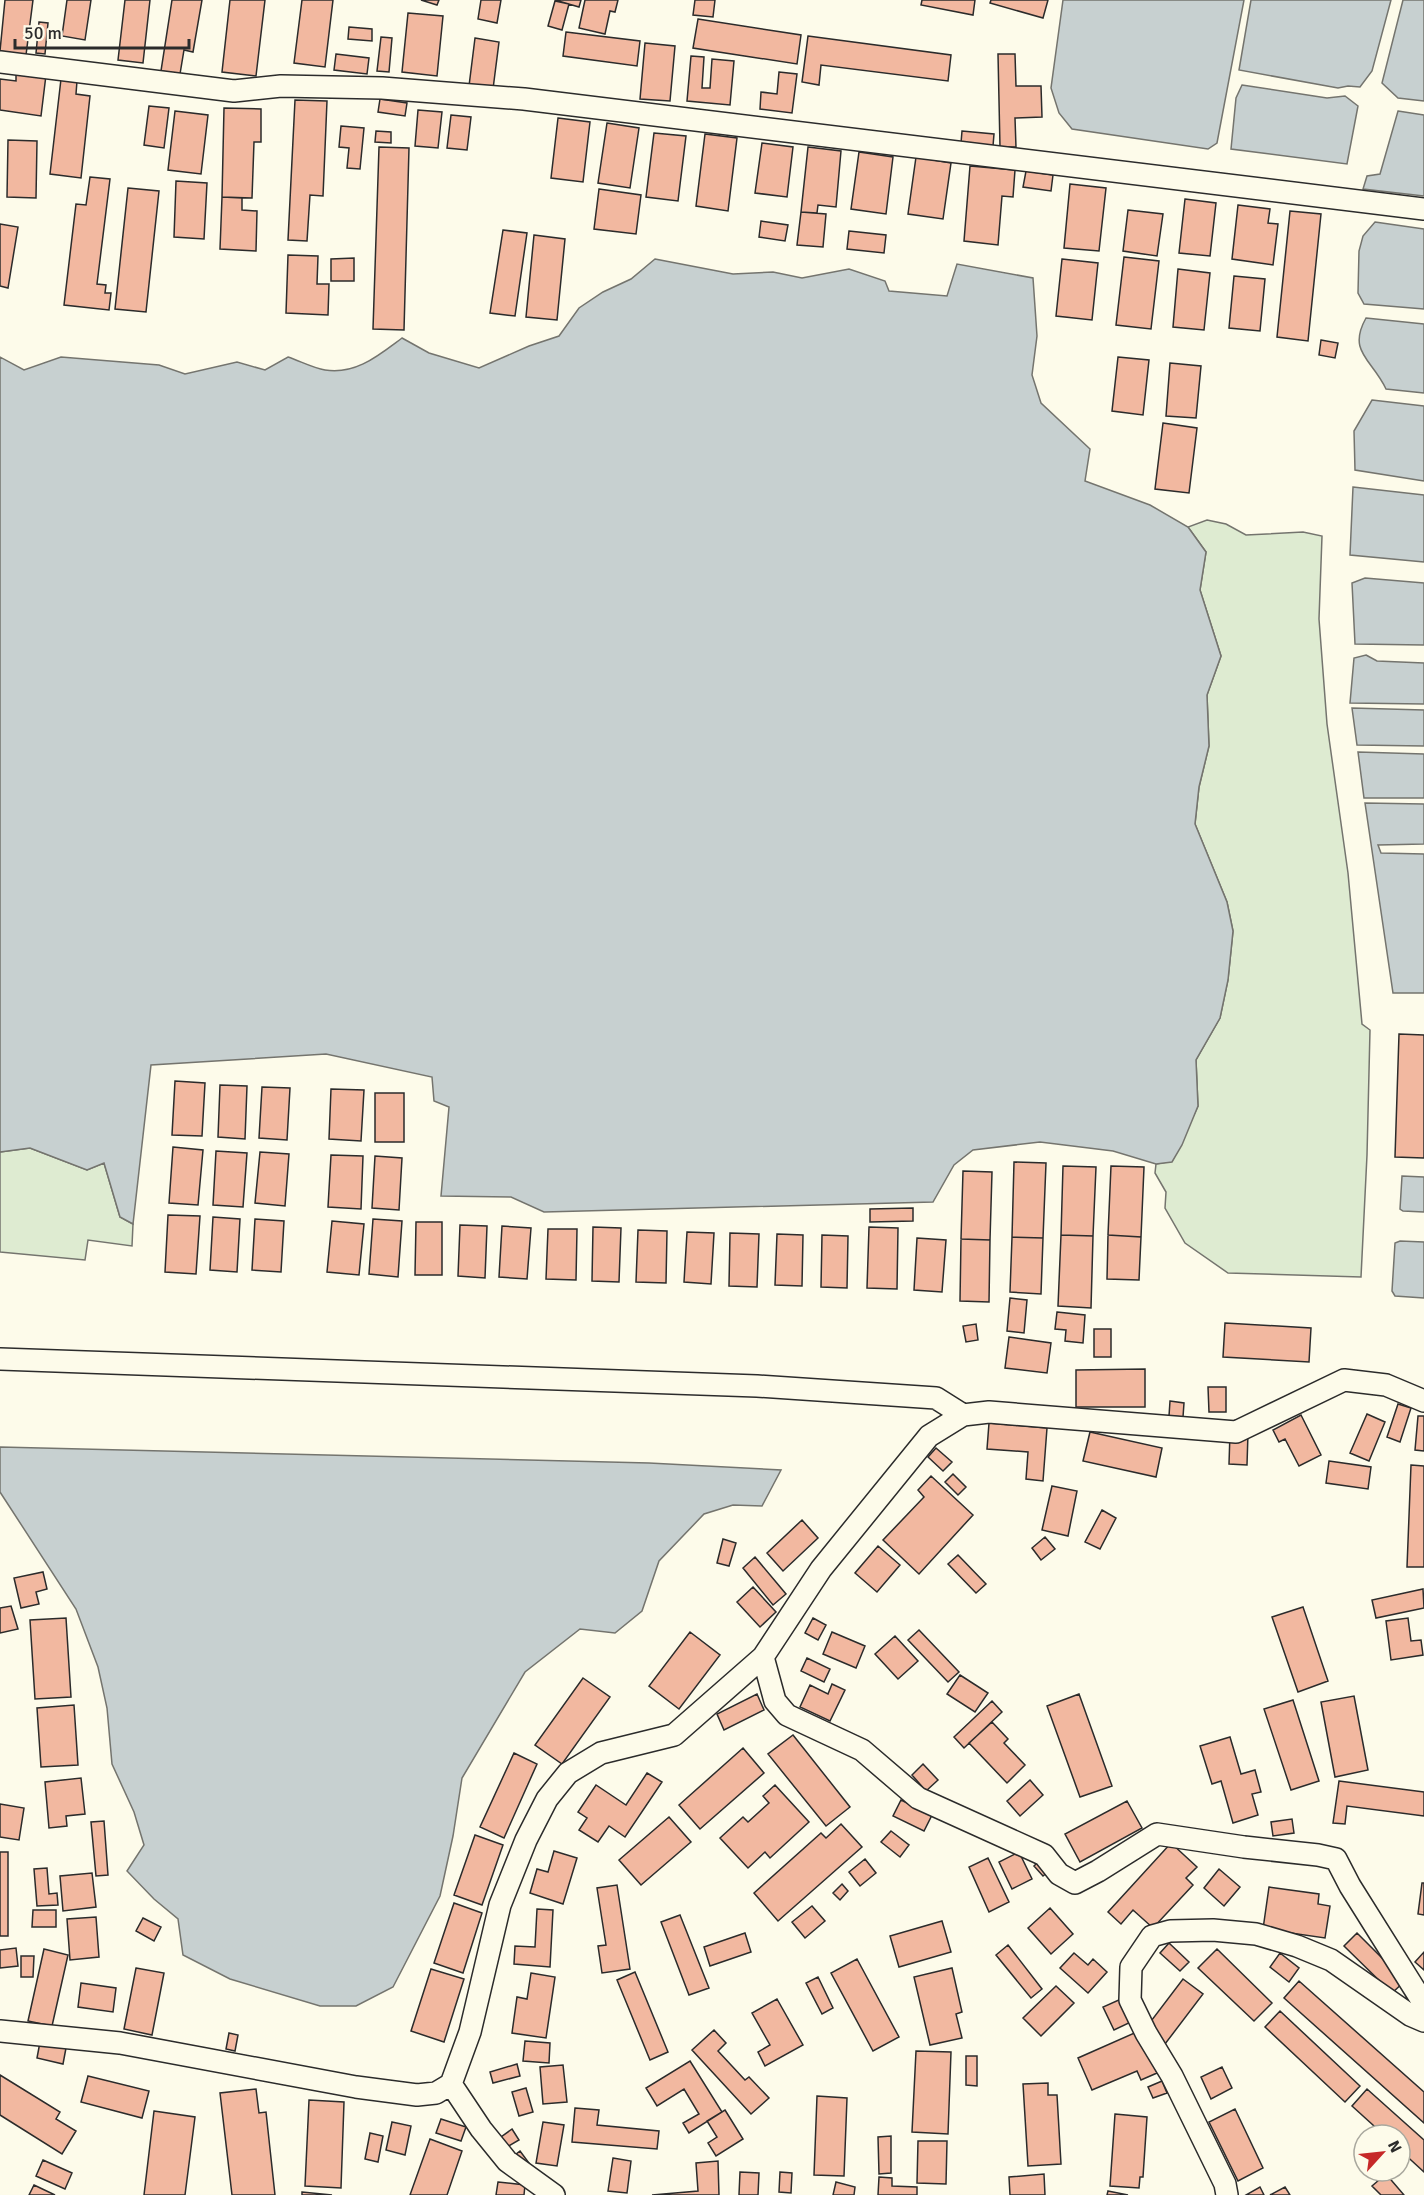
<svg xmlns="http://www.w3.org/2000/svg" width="1424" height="2195" viewBox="0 0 1424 2195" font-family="Signika,sans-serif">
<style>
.green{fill:#deebd1;stroke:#74746e;stroke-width:1.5}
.water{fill:#c7d0d0;stroke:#74746e;stroke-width:1.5}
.building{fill:#f2b8a0;stroke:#2b2b2b;stroke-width:1.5}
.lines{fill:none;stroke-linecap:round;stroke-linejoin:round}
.minor-casing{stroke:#2b2b2b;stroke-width:24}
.minor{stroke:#fdfbea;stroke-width:21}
</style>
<rect width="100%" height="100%" fill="#fdfbea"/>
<path class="green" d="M1207,520L1226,524L1246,535L1303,532L1322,536L1319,619L1327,724L1348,873L1362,1024L1370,1030L1367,1155L1361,1277L1228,1273L1185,1243L1165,1208L1166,1192L1155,1173L1156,1164L1172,1161L1198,1106L1196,1060L1220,1018L1228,980L1233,931L1227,902L1195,824L1199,787L1209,746L1207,695L1221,656L1200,590L1206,552L1188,527Z
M30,1148L87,1170L104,1163L120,1217L133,1224L132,1246L88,1240L85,1260L0,1252V1152Z"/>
<path class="water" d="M1063,0H1244L1217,143L1208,149L1072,129L1059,113L1051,88Z
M1251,0H1391L1372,71L1360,87L1348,86L1338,88L1239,70Z
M1403,0H1424V101L1398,98L1382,83Z
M1242,85L1327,98L1345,96L1358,106L1347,164L1231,149L1236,98Z
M1398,111L1424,115V196L1363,189L1367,176L1380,174Z
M1375,222L1424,229V309L1364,304L1358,293L1359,251L1363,236Z
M655,259L733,274L773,272L802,278L849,269L885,281L889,291L947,296L957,264L1033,278L1037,336L1032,375L1041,403L1090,449L1085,481L1150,505L1188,527L1206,552L1200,590L1221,656L1207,695L1209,746L1199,787L1195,824L1227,902L1233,931L1228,980L1220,1018L1196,1060L1198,1106L1182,1145L1172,1162L1156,1164L1113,1151L1040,1142L973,1150L954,1165L933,1202L544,1212L511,1197L441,1196L449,1107L434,1101L432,1077L326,1054L151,1065L133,1224L120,1217L104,1163L87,1170L30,1148L0,1152V357L24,370L61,357L159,365L185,374L237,362L265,370L288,357C300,361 313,368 325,370C356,375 379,355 402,338L429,353L479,368L529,346L559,336L579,308L603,292L631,279Z
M1366,318L1424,324V393L1386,389C1372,359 1347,352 1366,318Z
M1372,400L1424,406V481L1355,470L1354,431Z
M1353,487L1424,495V562L1350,555Z
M1365,578L1424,583V645L1355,644L1352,583Z
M1366,655L1377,661L1424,663V704L1350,703L1354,658Z
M1352,708L1424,710V746L1357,745Z
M1358,752L1424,754V798H1364Z
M1365,803L1424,804V844L1378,845L1381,853L1424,854V993H1393Z
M1402,1176L1424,1177V1212L1403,1211L1400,1209Z
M1400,1241L1424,1242V1298L1395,1296L1392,1291L1395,1243Z
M0,1447L649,1463L781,1470L762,1506L733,1505L704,1514L659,1561L642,1611L615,1633L580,1629L525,1672L462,1778L453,1836L440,1896L393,1987L356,2006H320L230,1979L183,1955L178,1919L154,1899L127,1871L144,1845L134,1812L112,1764L107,1708L98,1667L76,1609L0,1492Z"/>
<path class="building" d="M5,0H33L26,55L0,51Z
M67,0H91L85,40L62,36Z
M125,0H150L143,63L118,60Z
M172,0H202L193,52L184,50L180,74L161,71Z
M230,0H265L256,76L222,72Z
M302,0H333L325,67L294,63Z
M421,0H439L437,5Z
M481,0H501L497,23L478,19Z
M555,0H581L579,7Z
M585,0H618L615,12L610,11L605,34L579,28Z
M695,0H715L713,17L693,15Z
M922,0H975L973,15L921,5Z
M991,0H1048L1043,18L990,3Z
M555,1L569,4L562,30L548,26Z
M408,13L443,16L437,76L402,72Z
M698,19L801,35L797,64L693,48Z
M39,22L48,23L45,54L36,53Z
M349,27L372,29V41L348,39Z
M566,32L640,41L637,66L563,56Z
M808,36L951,55L948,81L821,65L819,85L802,82Z
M381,37L392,38L389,72L377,71Z
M475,38L499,42L493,89L469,86Z
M645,43L675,46L670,101L640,99Z
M336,54L369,58L367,74L334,70Z
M998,54H1015L1016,86H1041L1042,117L1015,118L1016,147H1000Z
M691,56L704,57L702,88H710L712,59L734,61L730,105L687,101Z
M16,72L46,75L41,116L0,110V79L16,81Z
M779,72L797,74L792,113L760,109L761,92L777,94Z
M61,79L77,81L76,94L90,96L81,178L50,174Z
M380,99L407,103L405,116L378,112Z
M295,100L327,101L323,196L310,195L307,241L288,240Z
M149,106L169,108L164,148L144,145Z
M224,108L261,109V142H254L252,198L222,197Z
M418,110L442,112L438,148L415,146Z
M175,111L208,115L201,174L168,170Z
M451,115L471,117L467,150L447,148Z
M558,118L590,122L583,182L551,178Z
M607,123L639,128L630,188L598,183Z
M341,126L364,128L360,169L347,168L349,148L339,147Z
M376,131L391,132V143L375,142Z
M962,131L994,134L993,146L961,143Z
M654,133L686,136L678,201L646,197Z
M705,134L737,138L728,211L696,206Z
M8,140L37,141L36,198L7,197Z
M762,143L793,147L787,197L755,193Z
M379,147L409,148L404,330L373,329Z
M808,147L841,151L836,207L818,205L817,213L801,212Z
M859,152L893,157L886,214L851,209Z
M916,157L951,163L943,219L908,214Z
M970,166L1015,170L1013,197L1002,196L998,245L964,241Z
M1026,171L1053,175L1051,191L1023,187Z
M90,177L110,179L97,284L106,285L105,293H111L109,310L64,305L76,204L86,205Z
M176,181L207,183L204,239L174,237Z
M1070,184L1106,188L1099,251L1064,248Z
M128,188L159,191L146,312L115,309Z
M599,189L641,195L636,234L594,229Z
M222,197L242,198V210L257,211L256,251L220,249Z
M1185,199L1216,203L1210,256L1179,253Z
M1238,205L1270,209L1268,223L1278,224L1273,265L1232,259Z
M1128,210L1163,214L1157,256L1123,251Z
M1290,211L1321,214L1308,341L1277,337Z
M801,212L826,214L823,247L797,245Z
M761,221L788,225L785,241L759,237Z
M0,224L18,227L8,288L0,286Z
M503,230L527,233L515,316L490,313Z
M849,231L886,235L884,253L847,249Z
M534,235L565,239L557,320L526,317Z
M288,255L318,256L317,284H329L328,315L286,313Z
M1124,257L1159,261L1151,329L1116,325Z
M354,258V281H331V259Z
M1062,259L1098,263L1092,320L1056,316Z
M1178,269L1210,273L1204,330L1173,327Z
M1234,276L1265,279L1260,331L1229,328Z
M1321,340L1338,343L1335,358L1319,355Z
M1118,357L1149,360L1143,415L1112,411Z
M1170,363L1201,366L1196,418L1166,416Z
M1163,423L1197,428L1189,493L1155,489Z
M1399,1034L1424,1035V1158L1395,1157Z
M175,1081L205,1083L202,1136L172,1135Z
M220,1085L247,1086L245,1139L218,1137Z
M262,1087L290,1088L287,1140L259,1138Z
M331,1089L364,1090L361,1141L329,1139Z
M375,1093H404V1142H375Z
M173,1147L203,1150L198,1205L169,1203Z
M216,1151L247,1153L243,1207L213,1205Z
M260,1152L289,1154L285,1206L255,1203Z
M331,1155L363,1156L361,1209L328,1207Z
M375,1156L402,1158L399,1210L372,1208Z
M1014,1162L1046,1163L1043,1238L1012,1237Z
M1063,1166L1096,1167L1093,1236L1061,1235Z
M1111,1166L1144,1167L1141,1237L1108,1235Z
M963,1171L992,1172L990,1240L961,1239Z
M913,1208V1221L870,1222V1209Z
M168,1215L200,1216L196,1274L165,1272Z
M213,1217L240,1219L237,1272L210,1270Z
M255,1219L284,1221L281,1272L252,1270Z
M373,1219L402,1221L398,1277L369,1274Z
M332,1221L364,1224L359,1275L327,1272Z
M416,1222H442V1275H415Z
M460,1225L487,1226L485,1278L458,1276Z
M502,1226L531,1228L527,1279L499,1277Z
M593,1227L621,1228L619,1282L592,1281Z
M869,1227L898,1228L897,1289L867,1288Z
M548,1229H577L576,1280L546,1279Z
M638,1230L667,1231L666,1283L636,1282Z
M687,1232L714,1233L711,1284L684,1282Z
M730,1233L759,1234L757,1287L729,1286Z
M777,1234L803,1235L802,1286L775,1285Z
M822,1235L848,1236L847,1288L821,1287Z
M1061,1235L1093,1236L1091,1308L1058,1306Z
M1108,1235L1141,1237L1139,1280L1107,1279Z
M1012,1237L1043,1238L1041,1294L1010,1292Z
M917,1238L946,1240L942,1292L914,1290Z
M961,1239L990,1240L989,1302L960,1301Z
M1010,1298L1027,1300L1024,1333L1007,1331Z
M1057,1312L1085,1315L1083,1343L1065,1341L1066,1330L1055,1329Z
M1225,1323L1311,1328L1309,1362L1223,1357Z
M976,1324L978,1340L966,1342L963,1326Z
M1094,1329H1111V1357H1094Z
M1009,1337L1051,1343L1047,1373L1005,1368Z
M1145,1369V1407H1076V1370Z
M1208,1387H1226V1412H1209Z
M1170,1401L1184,1403L1183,1417L1169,1416Z
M1398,1404L1411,1408L1400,1442L1387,1437Z
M1367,1414L1385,1422L1369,1461L1350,1453Z
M1301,1415L1321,1455L1299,1466L1285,1439L1279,1442L1273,1430Z
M1418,1416H1424V1451L1415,1450Z
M989,1423L1047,1428L1043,1481L1026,1479L1028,1452L987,1449Z
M1090,1432L1162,1448L1156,1477L1083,1461Z
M1230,1433H1248L1247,1465L1229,1464Z
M936,1448L952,1462L943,1471L928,1457Z
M1329,1461L1371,1467L1368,1489L1326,1483Z
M1411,1465L1424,1466V1567H1407Z
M953,1474L966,1487L958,1495L945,1482Z
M931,1476L973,1515L919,1574L883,1540L924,1497L918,1490Z
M1052,1486L1077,1491L1068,1536L1042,1530Z
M1102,1510L1116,1518L1100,1549L1085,1542Z
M802,1520L818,1538L783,1571L767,1553Z
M1045,1537L1055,1549L1041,1560L1032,1548Z
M723,1539L736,1543L729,1566L717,1563Z
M878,1546L900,1565L877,1592L855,1573Z
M958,1555L986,1584L976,1593L948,1564Z
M755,1557L786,1594L773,1605L743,1568Z
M43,1572L47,1589L36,1592L39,1604L21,1608L14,1578Z
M753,1587L776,1612L760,1627L737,1602Z
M1423,1589L1424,1608L1376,1618L1372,1600Z
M11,1606L18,1629L0,1633V1608Z
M1303,1607L1328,1681L1298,1692L1272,1617Z
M66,1618L71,1697L35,1699L30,1620Z
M813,1618L826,1625L818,1640L805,1633Z
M1408,1618L1411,1641L1421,1640L1423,1655L1391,1660L1386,1621Z
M919,1630L959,1672L948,1682L908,1640Z
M690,1632L720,1655L679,1709L649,1686Z
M832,1632L865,1646L856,1668L823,1654Z
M895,1636L918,1661L898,1679L875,1654Z
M807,1658L830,1669L824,1682L801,1671Z
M960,1675L988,1693L975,1712L947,1694Z
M583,1678L610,1697L562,1764L535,1745Z
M832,1684L845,1690L830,1721L800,1707L810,1685L828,1694Z
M757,1694L764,1710L724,1730L717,1714Z
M1079,1694L1112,1786L1080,1797L1047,1706Z
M1354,1696L1368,1770L1335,1777L1321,1702Z
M1293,1700L1319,1781L1291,1790L1264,1709Z
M992,1701L1002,1712L964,1748L954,1737Z
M74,1705L78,1765L41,1767L37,1708Z
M992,1722L1008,1739L1004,1743L1025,1765L1007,1783L969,1743Z
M793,1735L850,1807L826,1826L768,1754Z
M1230,1737L1241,1774L1255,1770L1261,1792L1252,1794L1258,1815L1233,1823L1221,1781L1212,1784L1200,1746Z
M743,1748L764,1773L700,1829L679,1805Z
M514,1753L537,1764L504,1838L480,1827Z
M923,1764L938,1780L926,1791L912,1775Z
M647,1773L662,1782L625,1837L609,1826L598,1842L579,1830L587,1818L578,1812L596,1785L626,1805Z
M81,1778L85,1814L66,1816L67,1826L49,1828L45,1782Z
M1030,1780L1043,1795L1020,1816L1007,1801Z
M1339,1781L1424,1792V1816L1347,1806L1345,1824L1333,1823Z
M775,1785L809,1822L770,1858L765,1852L748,1868L720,1838L743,1817L748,1822L769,1803L763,1796Z
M901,1800L932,1815L924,1831L893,1816Z
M1127,1801L1142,1828L1080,1862L1065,1834Z
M0,1804L24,1808L19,1840L0,1837Z
M669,1817L691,1842L641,1885L619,1860Z
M1292,1819L1294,1833L1273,1836L1271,1822Z
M104,1821L108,1875L96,1876L91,1822Z
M841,1824L862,1847L778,1921L754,1893L821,1833L826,1838Z
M891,1831L909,1845L900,1857L881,1842Z
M475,1835L503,1845L482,1905L454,1895Z
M1171,1843L1197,1867L1186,1878L1193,1885L1153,1928L1133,1910L1121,1924L1108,1912Z
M554,1851L577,1858L563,1904L530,1893L537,1869L548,1872Z
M0,1852H8V1936H0Z
M1019,1852L1032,1879L1012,1889L999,1862Z
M988,1858L1009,1902L989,1912L969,1867Z
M865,1859L876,1873L860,1886L849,1872Z
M1039,1861L1049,1871L1043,1876L1034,1866Z
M47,1868L49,1894L57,1893L58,1905L37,1906L34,1869Z
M1219,1869L1240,1887L1224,1906L1204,1888Z
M92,1873L96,1907L63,1911L60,1876Z
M1422,1883H1424V1915L1418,1914Z
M842,1884L848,1891L840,1900L833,1893Z
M617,1885L630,1969L602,1973L598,1946L606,1945L597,1888Z
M1269,1887L1319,1894L1318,1904L1330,1906L1325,1938L1263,1929Z
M454,1903L482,1913L463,1973L434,1963Z
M812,1906L825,1921L805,1938L792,1922Z
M1050,1908L1073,1934L1051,1954L1028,1928Z
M537,1909L553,1910L550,1967L514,1964L515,1946L535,1947Z
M33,1910H56V1927H32Z
M680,1915L709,1988L689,1995L661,1922Z
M96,1917L99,1957L70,1960L67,1919Z
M143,1918L161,1927L154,1941L136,1931Z
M942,1921L951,1952L899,1967L890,1936Z
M745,1933L751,1952L710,1966L704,1947Z
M1357,1933L1405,1981L1392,1993L1344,1946Z
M1169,1943L1189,1962L1180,1971L1160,1953Z
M1008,1945L1042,1989L1031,1998L996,1955Z
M16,1948L18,1966L0,1968V1950Z
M44,1949L68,1955L52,2026L28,2021Z
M1217,1949L1272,2003L1254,2021L1198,1968Z
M1424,1952V1970L1415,1962Z
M1074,1953L1088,1965L1093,1959L1107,1972L1088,1993L1060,1968Z
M1280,1953L1299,1968L1289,1982L1270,1967Z
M21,1956H34L33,1977H21Z
M857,1959L899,2037L873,2051L831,1973Z
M136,1968L164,1973L152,2035L124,2029Z
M952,1968L962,2012L956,2014L962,2038L930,2045L914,1977Z
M431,1969L464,1979L444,2042L411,2031Z
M635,1972L668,2052L650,2060L617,1980Z
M531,1973L555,1977L546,2038L512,2033L517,1997L527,1999Z
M818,1977L833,2008L822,2014L806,1983Z
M1183,1979L1203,1994L1165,2044L1145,2029Z
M1299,1981L1424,2092V2123L1284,1998Z
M81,1983L116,1988L113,2012L78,2007Z
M1056,1986L1074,2003L1041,2036L1023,2018Z
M777,1999L803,2045L765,2066L758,2052L770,2045L752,2013Z
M1121,1999L1131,2022L1114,2030L1103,2007Z
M1280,2011L1360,2086L1345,2102L1265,2027Z
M714,2030L726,2043L718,2051L745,2080L749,2077L769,2098L751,2114L692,2050Z
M1139,2031L1157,2073L1141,2080L1137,2071L1092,2090L1078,2058Z
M229,2033L238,2035L235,2051L226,2049Z
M525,2041L550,2043L549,2063L523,2061Z
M40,2042L66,2048L63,2064L37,2058Z
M916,2051L951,2052L948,2134L912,2132Z
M966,2056H977V2086L966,2085Z
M690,2061L722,2112L689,2133L683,2123L699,2114L684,2089L657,2106L646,2088Z
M517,2064L520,2076L493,2083L490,2072Z
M563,2065L567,2102L543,2104L540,2067Z
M1222,2067L1232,2088L1211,2099L1201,2077Z
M0,2075L60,2112L56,2119L76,2131L62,2154L0,2115Z
M88,2076L149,2091L142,2118L81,2102Z
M1162,2081L1167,2093L1153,2098L1148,2087Z
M1048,2083V2095H1057L1061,2164L1028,2166L1023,2084Z
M526,2088L533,2112L519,2116L512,2092Z
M256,2089L259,2113L266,2112L275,2195H232L220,2093Z
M1367,2089L1424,2140V2172L1400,2150V2135H1384L1352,2106Z
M817,2096L847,2098L844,2176L814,2175Z
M309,2100L344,2102L341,2188L305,2186Z
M575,2108L599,2110L597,2125L659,2131L657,2149L572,2142Z
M1235,2109L1263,2168L1238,2181L1209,2122Z
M725,2110L743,2139L716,2156L708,2143L717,2137L707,2121Z
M154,2111L195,2117L185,2195H144Z
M1115,2114L1147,2117L1143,2177H1140L1139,2188L1110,2186Z
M441,2119L466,2127L461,2141L436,2133Z
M392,2122L411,2126L405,2155L386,2150Z
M543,2122L564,2125L557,2166L536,2163Z
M512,2129L519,2140L507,2147L501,2137Z
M370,2133L383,2136L378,2162L365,2159Z
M891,2136V2173L879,2174L878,2137Z
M430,2139L462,2151L447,2195H410Z
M918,2141H947L946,2184L917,2183Z
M520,2151L529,2163L524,2167L515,2155Z
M613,2158L631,2161L627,2193L608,2191Z
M43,2160L72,2173L65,2189L36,2176Z
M718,2161L719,2195H652L698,2191L696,2163Z
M740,2172L759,2173L758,2195H739Z
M780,2172L792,2173L791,2193L779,2192Z
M1044,2174L1045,2195H1010L1009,2177Z
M1386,2174L1404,2195H1381L1372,2186Z
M879,2177L892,2178V2186L917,2187V2195H878Z
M498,2182L525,2185L524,2195H496Z
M836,2182L855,2187L854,2195H833Z
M34,2185L55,2195H29Z
M1260,2187L1264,2195H1246Z
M1285,2187L1290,2195H1270Z
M1108,2191L1128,2195H1107Z
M302,2192L332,2195H302Z"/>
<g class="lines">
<defs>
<path id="minor" d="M0,62L234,91L281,86L382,88L524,99L1424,209
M0,1359L757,1386L936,1398L963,1415
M763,1657L775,1701L787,1715L862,1750L918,1798L1044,1855L1059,1874L1075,1883L1098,1871L1157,1834L1244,1847L1318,1855L1336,1859L1350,1886L1424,2004
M0,2031L120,2043L356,2087L417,2095L436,2093L451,2084L470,2032L500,1905L526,1840L547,1799L568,1773L601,1753L674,1735L763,1657L821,1569L929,1436L963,1415L989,1412L1236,1432L1344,1380L1386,1385L1424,1401
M451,2084L481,2129L507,2161L554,2195
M1227,2195L1225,2184L1172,2076L1146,2033L1130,2000L1131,1967L1152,1936L1170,1931L1213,1930L1256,1934L1297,1946L1331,1960L1410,2015L1424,2021"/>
</defs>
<use href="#minor" class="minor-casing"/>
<use href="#minor" class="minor"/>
</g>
<g transform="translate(1382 2153) rotate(63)"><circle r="28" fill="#fdfbea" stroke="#a9a89e" stroke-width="1.5"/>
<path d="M0-4.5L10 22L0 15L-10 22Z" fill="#c62828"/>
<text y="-9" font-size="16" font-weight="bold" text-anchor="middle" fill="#2b2b2b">N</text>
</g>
<path d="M15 39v9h174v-9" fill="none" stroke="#2b2b2b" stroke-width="3"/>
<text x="24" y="39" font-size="18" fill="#2b2b2b" stroke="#fdfbea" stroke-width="4.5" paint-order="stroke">50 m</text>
</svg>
